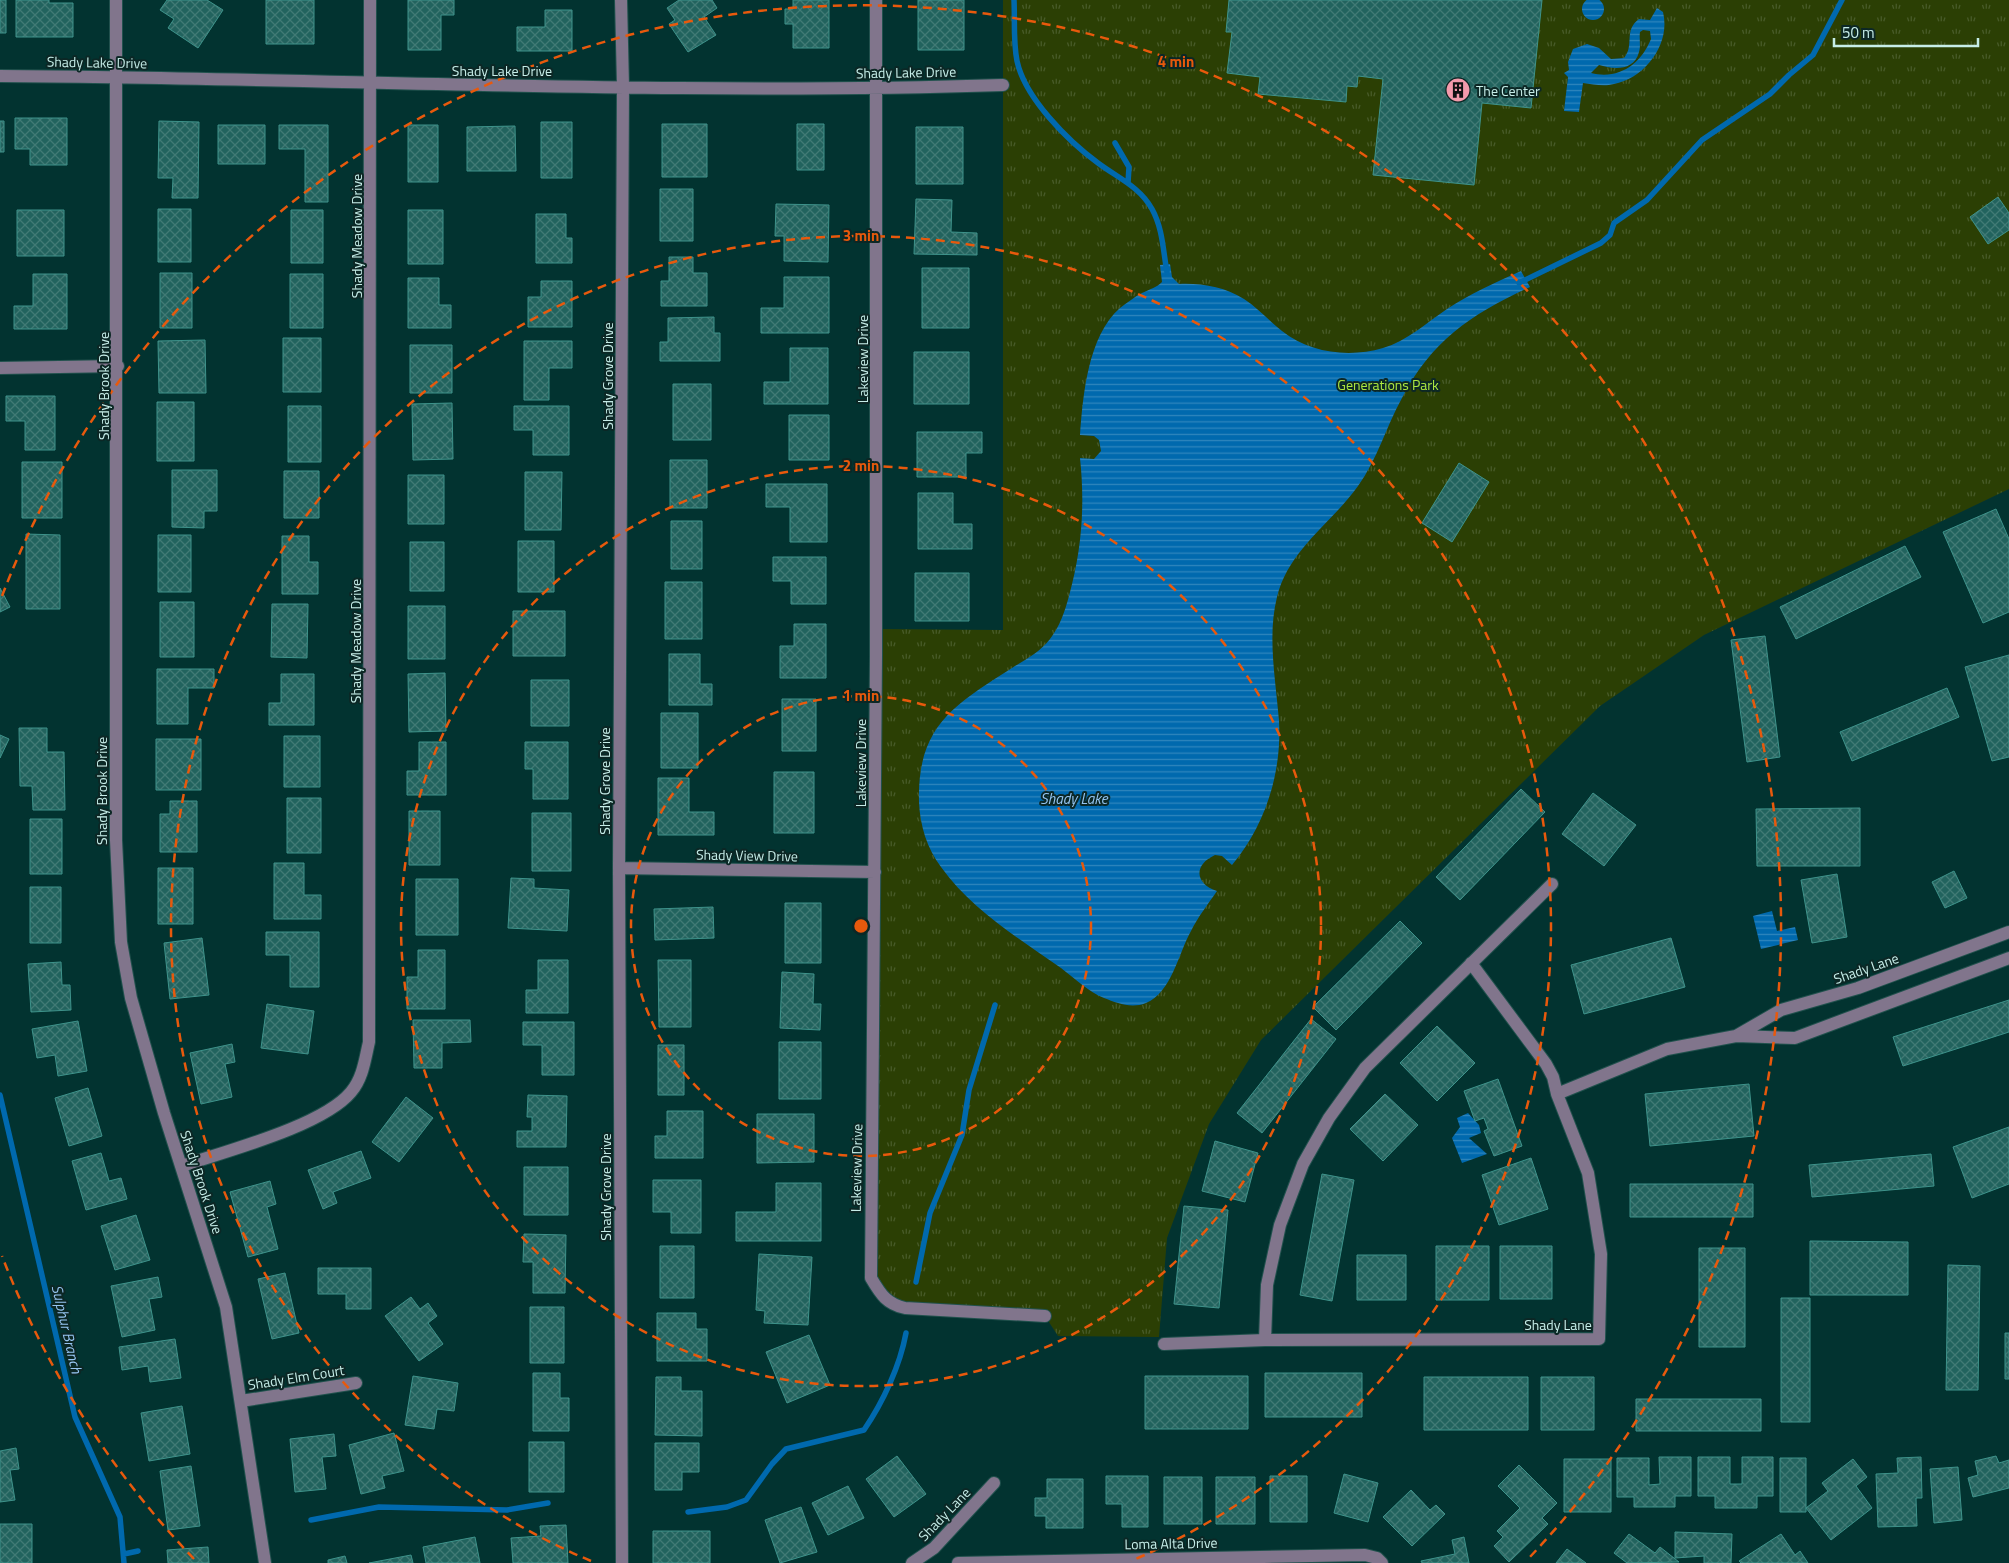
<svg xmlns="http://www.w3.org/2000/svg" width="2009" height="1563" viewBox="0 0 2009 1563" font-family="'Titillium Web',sans-serif">
<style>
.park{fill:url(#park-tufts)}
.water{fill:url(#water-rules);fill-rule:evenodd}
.lines{fill:none;stroke-linecap:round;stroke-linejoin:round}
.stream{stroke:#0069ae;stroke-width:5.5}
.building{fill:url(#building-cross-hatch);stroke:#3e938b}
.minor-casing{stroke:#21514d;stroke-width:14}
.minor{stroke:#81758c;stroke-width:12}
.ring{fill:none;stroke:#e8590c;stroke-width:2.5;stroke-dasharray:9 6}
.labels{text-anchor:middle;dominant-baseline:central;stroke-width:4;stroke-linejoin:round;paint-order:stroke}
.street-label{font-size:14px;fill:#c6ede8;stroke:#0c2725}
.poi-label{font-size:14px;fill:#c6ede8;stroke:#0c2725;text-anchor:start}
.park-label{font-size:14px;fill:#ade840;stroke:#0c2725}
.water-label{font-size:15px;font-style:italic;fill:#96c5f1;stroke:#0c2725}
.centre{fill:#e8590c;stroke:#0c2725;stroke-width:2.5}
.ring-label{font-size:15px;text-anchor:middle;font-weight:bold;fill:#e8590c;stroke:#0c2725;stroke-width:4;stroke-linejoin:round;paint-order:stroke}
</style>
<defs>
<pattern id="park-tufts" width="24" height="20" patternUnits="userSpaceOnUse" patternTransform="scale(1.25)"><rect width="24" height="20" fill="#2b3f04"/><path d="M3 7l-1-3M5 7V3M7 7l1-3M15 17l-1-3M17 17v-4M19 17l1-3" fill="none" stroke="#485b29"/></pattern>
<pattern id="water-rules" width="6" height="5" patternUnits="userSpaceOnUse" patternTransform="scale(1.25)"><rect width="6" height="5" fill="#0069ae"/><path d="M0 2.5h6" fill="none" stroke="#3086bd"/></pattern>
<pattern id="building-cross-hatch" width="8" height="8" patternUnits="userSpaceOnUse" patternTransform="scale(1.25)"><rect width="8" height="8" fill="#22635e"/><path d="M0 0l8 8M0 8l8-8" fill="none" stroke="#417a75"/></pattern>
</defs>
<rect width="100%" height="100%" fill="#023330"/>
<path class="park" d="M1003,0H2009V489L1704,635L1600,706L1261,1040L1209,1124L1167,1238L1159,1337L1058,1336L1045,1316L905,1308L881,1295L870,1252L876,629L1003,630Z"/>
<path class="water" d="M1582 9a11 11 0 1 1 22 0a11 11 0 1 1-22 0Z
M1657,8L1663,12C1671,44 1645,78 1614,84C1603,87 1593,84 1583,83L1579,112L1564,111L1568,77L1564,73L1569,70L1568,62L1573,49L1587,44L1599,48L1611,59L1624,58C1635,45 1623,31 1639,19L1650,20ZM1643,30L1650,31L1651,39C1641,64 1619,80 1591,73L1599,65C1612,69 1634,72 1639,52C1641,46 1639,39 1640,32Z
M1170,264L1172,277L1179,284C1201,283 1225,287 1244,299C1258,308 1269,321 1282,331C1310,353 1349,358 1383,348C1407,341 1426,323 1447,309C1470,294 1496,282 1521,271L1530,287C1472,314 1432,340 1402,398C1386,427 1377,460 1358,486C1331,524 1289,549 1277,597C1267,637 1276,681 1279,721C1282,773 1265,826 1232,865L1222,856L1215,855C1193,865 1195,884 1217,891C1208,904 1198,917 1191,931C1178,954 1172,992 1146,1003C1131,1009 1117,1003 1104,998C1089,992 1074,978 1061,968C1018,938 972,910 941,867C927,848 920,826 919,802C917,726 954,705 1012,668C1025,660 1040,652 1050,639C1060,626 1065,611 1069,596C1082,549 1085,505 1080,458L1094,459L1101,451L1099,440L1094,436L1080,435C1083,395 1088,336 1120,308C1127,303 1134,297 1142,293C1150,289 1156,288 1162,282L1160,265Z
M1772,911L1777,931L1795,927L1798,940L1761,949L1753,916Z
M1468,1113L1479,1125L1481,1133L1469,1138L1487,1154L1462,1163L1452,1138L1460,1127L1457,1118Z"/>
<g class="lines">
<path class="stream" d="M1014,0C1015,20 1013,41 1017,61C1025,98 1068,141 1098,163C1118,178 1140,187 1152,209C1163,229 1163,251 1167,272
M1115,143L1129,167L1128,183
M1519,283L1601,243L1610,235L1614,223L1647,200L1702,140L1770,94L1789,75L1813,55L1842,0
M0,1095L75,1417L120,1517L124,1563
M916,1282L930,1213L962,1135L969,1090L995,1005
M688,1512L727,1507L746,1500L772,1464L786,1449L864,1430C883,1402 900,1366 906,1333
M311,1520L379,1507L507,1510L548,1503
M124,1554L138,1551"/>
</g>
<path class="building" d="M0,0H6V33H0Z
M16,0H49V3H73V37H16Z
M167,0H207L223,10L198,48L168,28L174,19L160,10Z
M266,0H314V44H266Z
M408,0H454V15H441V50H408Z
M679,0H712L717,8L704,17L716,35L688,52L669,24L675,20L667,8Z
M793,0H829V48H793V24H785V9H793Z
M918,0H964V50H918Z
M1229,0H1542L1531,108L1482,103L1474,185L1373,175L1383,79L1358,76L1357,87L1347,86L1346,102L1258,94L1260,77L1227,73L1232,32H1226Z
M545,10H572V51H517V27H545Z
M15,118H67V165H30V149H15Z
M0,121H4V152H0Z
M159,121L199,122L198,198H172L173,178H158Z
M541,122H572V178H541Z
M662,124H707V177H662Z
M797,124H824V170H797Z
M218,125H265V164H218Z
M279,125H328V202H305V149H279Z
M408,125H438V182H408Z
M515,126L516,171H467V127Z
M916,127H963V184H916Z
M660,189H693V241H660Z
M1998,197L2009,213V230L1988,244L1970,217Z
M916,199L952,200L951,232L977,233V255L914,254Z
M776,204L829,205L828,262L784,261V236H775Z
M158,209H191V262H158Z
M17,210H64V256H17Z
M291,210H323V263H291Z
M408,210H443V264H408Z
M536,214H566V238H572V263H536Z
M669,257H693V273H707V306H661V281H669Z
M922,268H969V328H922Z
M160,273H192V328H160Z
M33,274H67V329H14V306H33Z
M290,274H323V328H290Z
M784,277H829V333H761V308H784Z
M408,278H439V305H451V328H408Z
M541,281H572V327H528V297H541Z
M714,317V333H720V361H660V342H668V318Z
M283,338H321V392H283Z
M205,340L206,393H159L158,341Z
M524,341H572V368H549V400H524Z
M410,345H452V393H410Z
M790,348H828V404H764V382H790Z
M914,352H969V404H914Z
M673,384H711V440H673Z
M6,396H55V450H25V421H6Z
M157,402H194V461H157Z
M452,403L453,459L413,460L412,404Z
M288,406H321V462H288Z
M514,406H569V455H533V430H514Z
M789,415H829V460H789Z
M917,432H982V453H966V477H917Z
M670,460H707V508H670Z
M22,462H62V518H22Z
M1459,463L1489,482L1452,542L1422,523Z
M172,470H217V511H204V528L172,527Z
M284,471H319V518H284Z
M525,472H562L561,530H525Z
M408,475H444V524H408Z
M766,484H827V542H790V507H766Z
M918,493H953V524H972V549H918Z
M1996,509L2009,539V612L1983,623L1943,532Z
M671,521H702V569H671Z
M26,534L60,535V609H26Z
M158,535H191V592H158Z
M282,536H309V562H318V594H282Z
M518,541H554V592H518Z
M410,542H444V591H410Z
M1905,546L1921,577L1796,639L1780,607Z
M773,557H826V604H791V581H773Z
M915,573H969V621H915Z
M665,582H702V639H665Z
M0,588L10,607L0,612Z
M160,602H194V657H160Z
M272,604H308L307,658L271,657Z
M408,606H445V659H408Z
M513,611H565V656H513Z
M794,624H826V678H780V646H794Z
M1765,636L1780,757L1747,762L1731,640Z
M669,654H700V684H712V705H669Z
M2009,655V757L1992,761L1965,667Z
M157,669H214V688H188V724H157Z
M445,673L446,731L409,732L408,674Z
M281,674H314V725H269V703H281Z
M531,680H569V726H531Z
M1947,688L1959,717L1852,761L1840,732Z
M782,699H816V751H782Z
M661,713H698V768H661Z
M19,728H47V752H64L65,810H33L32,786H20Z
M0,735L9,739L0,758Z
M284,736H320V787H284Z
M156,739H201V790H156Z
M419,742H446V795H407V771H419Z
M525,742H568V799H533V769H525Z
M774,772H814V833H774Z
M658,778H689V812H714V835H658Z
M1521,789L1545,812L1460,900L1436,877Z
M1593,793L1636,825L1604,866L1562,834Z
M287,798H321V853H287Z
M170,801H197V852H160V814H170Z
M1860,808V866H1757L1756,809Z
M409,811H440V865H409Z
M532,813H571V871H532Z
M30,819H62V874H30Z
M274,863H304V895H321V919H274Z
M158,868H193V924H158Z
M1954,871L1967,898L1945,908L1932,882Z
M1837,874L1847,937L1812,943L1801,880Z
M511,878L534,879V888L569,890L567,931L508,928Z
M416,879H458V935H416Z
M30,887H61V943H30Z
M785,903H821V963H785Z
M713,907L714,938L655,940L654,909Z
M1400,921L1422,943L1336,1030L1313,1007Z
M266,932H319V987H290V955H266Z
M202,938L209,995L170,999L164,943Z
M1671,938L1685,987L1584,1014L1571,965Z
M418,950H445V1009H407V977H418Z
M538,960H568V1013H526V990H538Z
M658,960H691V1027H659Z
M61,962L62,985H70L71,1010L31,1012L28,964Z
M782,972L814,974L813,1004H821L820,1030L780,1028Z
M2009,1000V1032L1903,1066L1893,1037Z
M267,1004L314,1011L308,1054L261,1048Z
M1311,1019L1336,1039L1262,1133L1237,1113Z
M413,1020H470L471,1042L442,1043V1068H414Z
M78,1021L87,1071L58,1076L55,1055L37,1058L32,1029Z
M523,1022H574V1075H542V1045H523Z
M1437,1026L1475,1063L1437,1101L1400,1063Z
M779,1042H821V1099H779Z
M232,1044L235,1062L225,1064L232,1097L201,1104L190,1053Z
M658,1045H684V1095H658Z
M1498,1079L1522,1146L1494,1156L1484,1131L1488,1129L1484,1118L1475,1121L1464,1091Z
M1749,1084L1754,1136L1650,1146L1645,1094Z
M88,1088L102,1136L69,1146L55,1098Z
M1385,1094L1418,1125L1383,1161L1350,1129Z
M528,1095L567,1096L566,1147H517V1131H532V1117H527Z
M406,1097L433,1118L399,1162L372,1142Z
M667,1111H703V1158H655V1136H667Z
M757,1114H814V1162L757,1163Z
M2009,1127V1184L1972,1198L1953,1147Z
M1215,1141L1258,1153L1245,1202L1202,1191Z
M361,1151L371,1178L333,1192L337,1203L323,1209L308,1170Z
M101,1153L109,1181L121,1178L127,1199L86,1210L72,1161Z
M1931,1154L1934,1186L1812,1197L1809,1165Z
M1531,1158L1548,1209L1499,1225L1482,1175Z
M524,1167H568V1215H524Z
M1322,1174L1354,1180L1332,1301L1300,1295Z
M653,1180H701V1233H671V1212H653Z
M270,1181L276,1204L267,1207L278,1249L248,1257L230,1192Z
M776,1183H821V1241H736V1212H776Z
M1630,1184H1753V1217H1630Z
M1184,1206L1228,1210L1219,1308L1174,1304Z
M136,1215L150,1260L115,1270L101,1226Z
M524,1234L566,1235L565,1293H533V1262H523Z
M1810,1241L1908,1242V1295H1810Z
M660,1246H694V1298H660Z
M1436,1246H1489V1300H1436Z
M1500,1246H1552V1299H1500Z
M1699,1248H1745V1347H1699Z
M759,1254L812,1257L808,1325L764,1323L765,1311L756,1310Z
M1357,1255H1406V1300H1357Z
M1948,1265L1980,1266L1978,1390H1946Z
M318,1268H371V1309H346V1294H318Z
M285,1273L299,1333L272,1339L258,1279Z
M158,1277L162,1297L149,1299L155,1330L122,1337L111,1286Z
M411,1297L420,1309L428,1303L437,1316L428,1323L443,1344L419,1361L385,1316Z
M1781,1298H1810V1422H1781Z
M530,1307H564V1363H530Z
M657,1313H696V1329H707V1361H657Z
M2005,1333H2009V1379H2005Z
M809,1335L830,1385L787,1403L766,1352Z
M175,1339L181,1378L150,1382L148,1366L122,1370L119,1347Z
M533,1373H560V1398H569V1431H533Z
M1265,1373H1362V1417H1265Z
M413,1376L458,1383L454,1411L437,1409L434,1429L405,1425Z
M1145,1376H1248V1429H1145Z
M656,1377H681V1391H702V1436L655,1435Z
M1424,1377H1528V1430H1424Z
M1541,1377H1594V1430H1541Z
M1636,1399H1761V1431H1636Z
M182,1406L190,1454L149,1461L141,1413Z
M394,1433L404,1471L382,1476L385,1488L361,1494L349,1445Z
M334,1434L336,1456L322,1457L326,1489L295,1492L290,1439Z
M529,1442H564V1492H529Z
M655,1443H699V1472H682V1490H655Z
M16,1448L19,1469L10,1470L15,1500L0,1502V1451Z
M897,1456L926,1494L894,1517L866,1479Z
M1996,1456L1999,1463L2009,1460V1488L1973,1497L1968,1478L1978,1475L1975,1461Z
M1659,1457H1691V1496H1675V1507H1634V1497H1617V1458H1649V1485L1660,1484Z
M1698,1457H1730V1484H1742V1457H1773V1496H1757V1508H1715V1496H1698Z
M1921,1457L1922,1498H1916L1917,1526L1878,1527L1876,1474L1898,1473L1897,1458Z
M1780,1458H1806V1512H1780Z
M1564,1459H1611V1512H1564Z
M1853,1459L1867,1477L1856,1486L1872,1508L1831,1540L1806,1508L1828,1491L1822,1483Z
M1519,1465L1557,1503L1542,1518L1548,1524L1509,1562L1494,1546L1503,1537L1497,1531L1520,1508L1498,1486Z
M191,1466L200,1526L168,1530L160,1471Z
M1958,1467L1962,1520L1934,1523L1930,1469Z
M1344,1474L1378,1483L1368,1522L1334,1513Z
M1106,1476H1148V1527H1122V1504H1106Z
M1270,1476H1307V1522H1270Z
M1164,1477H1202V1524H1164Z
M1216,1477H1255V1524H1216Z
M1047,1479H1083V1528H1046V1516H1035V1498H1047Z
M848,1486L864,1518L828,1535L812,1503Z
M1411,1490L1430,1510L1436,1505L1445,1514L1412,1546L1383,1517Z
M801,1507L817,1552L780,1563L765,1520Z
M0,1524H32V1563H0Z
M566,1525L568,1563H513L511,1538L541,1536L540,1526Z
M653,1531H710V1563H653Z
M1675,1532L1732,1534L1731,1563H1704V1556L1675,1558Z
M1629,1534L1655,1553L1660,1547L1679,1562L1627,1563L1614,1553Z
M1781,1534L1795,1555L1800,1551L1808,1563H1741L1739,1561Z
M475,1537L480,1563H426L423,1547Z
M1464,1537L1469,1563H1422L1421,1561L1455,1554L1452,1540Z
M208,1547L209,1563H168L167,1550Z
M1567,1549L1586,1563H1556Z
M411,1555L413,1563H369Z
M345,1556L347,1563H328V1560Z"/>
<g class="lines">
<defs>
<path id="minor" d="M116,0V840L121,942L131,998L164,1113L226,1307L265,1563
M621,0L623,86L619,868L622,1563
M876,0V656L871,1278C881,1295 887,1304 905,1308L1045,1316
M0,76C334,78 669,96 1003,85
M0,368L118,366
M619,868L875,872
M1736,1036L1781,1010L1858,988L2009,932
M1557,1094L1667,1049L1736,1036L1795,1038L2009,958
M182,1166C226,1151 323,1126 351,1092C363,1078 365,1059 369,1042L370,0
M1265,1340L1267,1285L1280,1225L1303,1164L1329,1118L1365,1068L1552,884
M1164,1344L1265,1340L1599,1339L1601,1254L1588,1173L1557,1094L1553,1077L1546,1064L1471,963
M241,1401L356,1383
M912,1563L934,1548L994,1483
M958,1563L1365,1555L1377,1558L1382,1563"/>
</defs>
<use href="#minor" class="minor-casing"/>
<use href="#minor" class="minor"/>
</g>
<g class="ring">
<circle cx="861" cy="926" r="230"/>
<circle cx="861" cy="926" r="460"/>
<path d="M591 1561A690 690 0 1 1 1131 1561"/>
<path d="M194 1559A920 920 0 0 1 2 1256M2 596A920 920 0 1 1 1528 1559"/>
</g>
<defs>
<symbol id="building-disc" viewBox="-11 -11 22 22"><circle r="9.5" fill="#f39aab" stroke="#0c2725"/><path d="M-4-6H4V6H1V3H-1V6H-4ZM-2.5-4.3h1.7v1.8h-1.7ZM.8-4.3h1.7v1.8H.8ZM-2.5-1h1.7V.8h-1.7ZM.8-1h1.7V.8H.8Z" fill="#111"/></symbol>
</defs>
<g fill-rule="evenodd">
<use href="#building-disc" x="1444" y="76" width="28" height="28"/>
</g>
<g class="labels">
<g class="street-label">
<text transform="translate(97 62) rotate(1)">Shady Lake Drive</text>
<text x="502" y="70">Shady Lake Drive</text>
<text transform="translate(906 72) rotate(-1)">Shady Lake Drive</text>
<text transform="translate(356 236) rotate(-90)">Shady Meadow Drive</text>
<text transform="translate(862 359) rotate(-90)">Lakeview Drive</text>
<text transform="translate(607 376) rotate(-90)">Shady Grove Drive</text>
<text transform="translate(103 386) rotate(-90)">Shady Brook Drive</text>
<text transform="translate(355 641) rotate(-90)">Shady Meadow Drive</text>
<text transform="translate(860 763) rotate(-90)">Lakeview Drive</text>
<text transform="translate(604 781) rotate(-90)">Shady Grove Drive</text>
<text transform="translate(101 791) rotate(-90)">Shady Brook Drive</text>
<text transform="translate(747 855) rotate(1)">Shady View Drive</text>
<text transform="translate(1866 968) rotate(-19)">Shady Lane</text>
<text transform="translate(856 1168) rotate(-89)">Lakeview Drive</text>
<text transform="translate(202 1182) rotate(72)">Shady Brook Drive</text>
<text transform="translate(605 1187) rotate(-90)">Shady Grove Drive</text>
<text x="1558" y="1324">Shady Lane</text>
<text transform="translate(296 1377) rotate(-9)">Shady Elm Court</text>
<text transform="translate(944 1514) rotate(-46)">Shady Lane</text>
<text transform="translate(1171 1543) rotate(-1)">Loma Alta Drive</text>
</g>
<g class="poi-label">
<text x="1476" y="90">The Center</text>
</g>
<g class="park-label">
<text x="1388" y="384">Generations Park</text>
</g>
<g class="water-label">
<text x="1074" y="798">Shady Lake</text>
<text transform="translate(67 1329) rotate(77)">Sulphur Branch</text>
</g>
</g>
<circle cx="861" cy="926" r="8" class="centre"/>
<g class="ring-label">
<text x="1176" y="67">4 min</text>
<text x="861" y="241">3 min</text>
<text x="861" y="471">2 min</text>
<text x="861" y="701">1 min</text>
</g>
<path d="M1834 38v8h144v-8" fill="none" stroke="#c6ede8" stroke-width="2.5"/>
<text x="1842" y="38" font-size="15" fill="#c6ede8" stroke="#0c2725" stroke-width="4" paint-order="stroke">50 m</text>
</svg>
